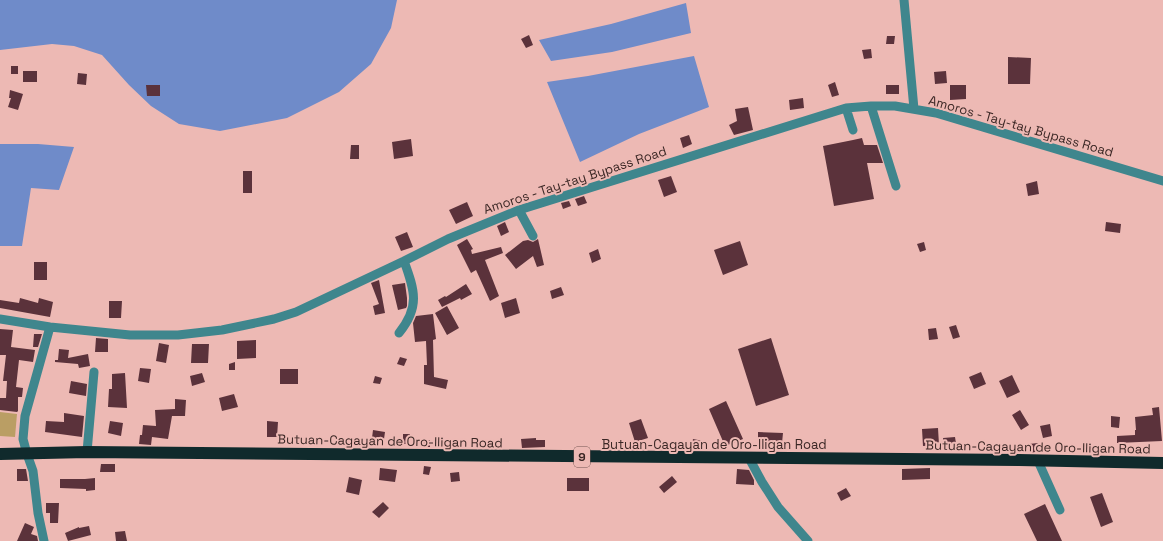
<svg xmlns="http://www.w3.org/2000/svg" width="1163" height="541" viewBox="0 0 1163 541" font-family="'Space Grotesk',sans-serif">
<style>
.green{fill:#ba9e64}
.water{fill:#6f8bc9}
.building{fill:#5b323b}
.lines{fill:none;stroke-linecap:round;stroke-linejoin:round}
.minor{stroke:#3f868d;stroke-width:9}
.highway{stroke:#102a2c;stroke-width:12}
.labels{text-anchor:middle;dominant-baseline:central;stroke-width:4;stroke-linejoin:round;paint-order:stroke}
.shield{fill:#edb9b4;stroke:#705350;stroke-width:1}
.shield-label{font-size:12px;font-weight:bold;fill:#3b2725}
.street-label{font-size:13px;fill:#3b2725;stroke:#edb9b4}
</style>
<rect width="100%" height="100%" fill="#edb9b4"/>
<path class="green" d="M0,412L17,414L15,437L0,436Z"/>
<path class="water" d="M0,0H397L391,28L371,64L339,92L287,118L220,131L179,124L151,106L129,85L102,55L74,46L52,44L0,50Z
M686,3L691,33L612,52L551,61L539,40L611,24Z
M694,56L709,107L639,134L580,162L547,82L588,76Z
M0,144H38L74,147L59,190L31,188L22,246H0Z"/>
<path class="building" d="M529,35L533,45L526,48L521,39Z
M887,36H895L894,44H886Z
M871,49L872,58L864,59L862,50Z
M1008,57L1031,58L1030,84H1008Z
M11,66H18V74H11Z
M23,71H37V82H23Z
M946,71L947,83L935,84L934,72Z
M78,73L87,74L86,85L77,84Z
M835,82L839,95L832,97L828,85Z
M146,85H160V96H147Z
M886,85H899V94H886Z
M950,85H966V99L950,100Z
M10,90L23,94L18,110L8,107L11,98H9Z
M803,98L804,108L790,110L789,100Z
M748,107L753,130L734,135L729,125L737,121L735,109Z
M689,135L692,144L683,148L680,138Z
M862,138L864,145H877L883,163H867L874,199L834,206L823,146L853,140V141V140Z
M411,139L413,156L394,159L392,142Z
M351,145H359V159H350Z
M243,171H252V193H243Z
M671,176L677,192L664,197L658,180Z
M1037,181L1039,194L1028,196L1026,184Z
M584,196L587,203L578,206L575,199Z
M569,201L571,206L563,209L561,203Z
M467,202L473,216L456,224L449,210Z
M505,222L509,232L501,236L497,226Z
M1106,222L1121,224L1120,233L1105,231Z
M407,232L413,247L401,251L395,237Z
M467,239L473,249L471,250L472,254L501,247L503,253L485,260L499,296L490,301L476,270L471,273L457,245Z
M538,239L544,265L537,267L533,256L516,269L505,255L523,241L528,240L533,242Z
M740,241L748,265L723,275L714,250Z
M924,242L926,250L920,252L917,244Z
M598,249L601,259L592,263L589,253Z
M34,262H47V280H34Z
M379,280L385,313L375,315L373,306L379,304L371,283Z
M405,283L407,298V306L406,308L398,310L392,285Z
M466,284L472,294L461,300L460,298L442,307L438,300L445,296L446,297Z
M561,287L564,295L552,299L550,291Z
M20,298L38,303L39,298L53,302L50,317L0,308V300L19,303Z
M516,298L520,313L505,318L501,303Z
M109,301H122L121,318H109Z
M447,306L459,328L447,335L435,313Z
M433,314L436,339L433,340L434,377L448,380L446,389L424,384V365H427L426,341L415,342L413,323L416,316Z
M956,325L960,337L953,339L949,327Z
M936,328L938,339L929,340L928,329Z
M0,329L13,330L11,347L35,350L33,362L19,360L16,387L23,388L22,397H18V411L17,412L0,410V398H6L7,381H3L6,355H0Z
M34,334H42L38,347H33Z
M96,338L108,339V352H95Z
M771,338L789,395L756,406L738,349Z
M256,340V358L237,359V341Z
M159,343L169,345L166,363L156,361Z
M192,344H209L208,363H191Z
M59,349L69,350L68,358L88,354L90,366L79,368L78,364L55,362V360H58Z
M400,357L407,359L404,366L397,364Z
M235,362V370H229V364Z
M140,368L151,369L149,383L138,381Z
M280,369H298V384H280Z
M981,372L986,384L974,389L969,377Z
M125,373L127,408L108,407L109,389H112V374Z
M202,373L205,382L192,386L190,376Z
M1012,375L1020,392L1007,398L999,381Z
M375,376L382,378L380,384L373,383Z
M71,381L87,384L86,396L69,393Z
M234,394L238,407L222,411L219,398Z
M175,399L186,400L185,416H172L168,439L152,437L151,445L139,444L140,435H142L143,425L156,426L155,410L175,409Z
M726,401L743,439L725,446L709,409Z
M1159,407L1162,441L1117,443V436L1135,435V430H1136L1135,417L1153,415L1152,408Z
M1020,410L1029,425L1021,430L1012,415Z
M64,413L84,416L82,437L45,432L46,421L64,422Z
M1111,416L1120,417L1119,428L1111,427Z
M641,419L648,438L635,442L629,423Z
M110,421L123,423L121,436L108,433Z
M267,421L278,422L277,437H267Z
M1050,424L1052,436L1043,438L1040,426Z
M938,428L939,445L923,446L922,429Z
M373,430L385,432L384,439L372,438Z
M758,432L783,433L782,443H758Z
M403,434H410V444H403Z
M955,437L957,450L945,451L943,438Z
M536,438V440H545V447L522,448L521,439Z
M693,439L703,441L702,450L691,449Z
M423,440H430V447H423Z
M1038,443L1040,451L1030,453L1029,444Z
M101,464H115V472H100Z
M424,466L431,467L429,475L423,474Z
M380,468L397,470L395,482L379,480Z
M930,468V479L902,480V469Z
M17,469H26L28,481H17Z
M737,469L749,470L754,480V485L736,484Z
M459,472L460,481L451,482L450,473Z
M672,476L677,482L664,493L659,487Z
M349,477L362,480L359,495L346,492Z
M95,478V490L86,491V489L60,488V479H85Z
M567,478H589V491H567Z
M846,488L851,496L841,501L837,493Z
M1102,493L1113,522L1101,527L1090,497Z
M383,502L389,508L379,518L372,512Z
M46,503H59L58,523H50V513H46Z
M1045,504L1062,541H1037L1024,514Z
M25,523L34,527L31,534L37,536L38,541H17Z
M89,526L91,535L68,541L65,533L79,527V528Z
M125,531L127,541H116L115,532Z"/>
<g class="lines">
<path class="minor" d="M904,0L914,109
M871,106L896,186
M846,108L853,130
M519,210L533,236
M0,319L50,327L130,335H178L222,330L274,319L296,312L404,261L448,239L519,210L846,108L871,106H895L936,113L1163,181
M399,333C420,307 415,291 404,261
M87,452L94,372
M749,458L762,482L778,507L808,541
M1038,461L1060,510
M44,541L38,513L33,471L27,454L23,439L25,416L50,327"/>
<path class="highway" d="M0,454L87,452L1019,460L1163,463"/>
</g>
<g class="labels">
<rect class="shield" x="574" y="447" width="16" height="20" rx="3"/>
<g class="shield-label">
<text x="582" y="457">9</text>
</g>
<g class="street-label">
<text transform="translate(1021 126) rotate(16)">Amoros - Tay-tay Bypass Road</text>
<text transform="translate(575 180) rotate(-18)">Amoros - Tay-tay Bypass Road</text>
<text transform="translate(390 441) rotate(1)">Butuan-Cagayan de Oro-Iligan Road</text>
<text x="714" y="444">Butuan-Cagayan de Oro-Iligan Road</text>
<text transform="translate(1038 447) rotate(1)">Butuan-Cagayan de Oro-Iligan Road</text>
</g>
</g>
</svg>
